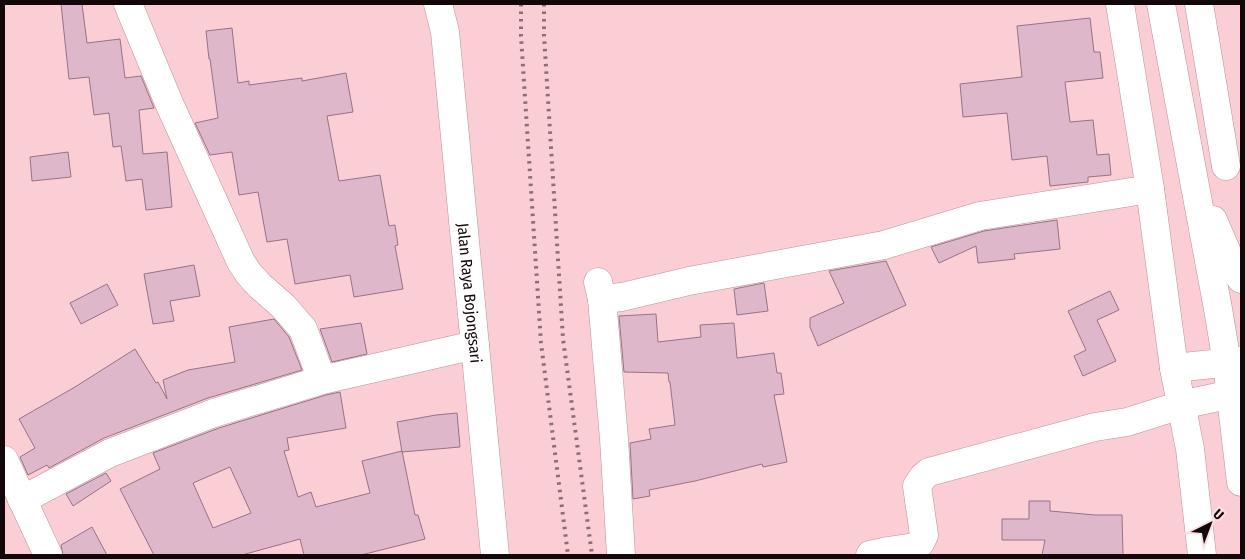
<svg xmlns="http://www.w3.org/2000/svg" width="1245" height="559" viewBox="0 0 1245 559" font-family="'Fira Sans Condensed',sans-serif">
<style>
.building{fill:#dfb7cb;stroke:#977385;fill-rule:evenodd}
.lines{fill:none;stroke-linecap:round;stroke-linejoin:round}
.minor-casing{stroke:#bd929a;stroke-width:29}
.major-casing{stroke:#bd929a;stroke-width:29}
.highway-casing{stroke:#bd929a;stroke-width:29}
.minor{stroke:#fff;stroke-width:28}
.major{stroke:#fff;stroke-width:28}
.highway{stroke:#fff;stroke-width:28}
.rail{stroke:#8c6e73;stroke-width:4;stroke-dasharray:2.5 5;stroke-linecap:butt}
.labels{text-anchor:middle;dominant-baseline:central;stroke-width:4;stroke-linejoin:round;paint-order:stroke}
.street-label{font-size:16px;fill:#140709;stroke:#fce0e4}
</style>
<rect width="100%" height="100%" fill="#fbcdd5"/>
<path class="building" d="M61,4H82L87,43L120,39L125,78L141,76L154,108L139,110L143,154L167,152L172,207L146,210L142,179L126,181L121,146L113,147L109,113L94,115L89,77L69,79Z
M1090,18L1094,52H1100L1103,78L1065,82L1070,122L1093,120L1097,155L1109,154L1111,175L1088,177V182L1050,186L1047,156L1012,160L1007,113L963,117L960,84L1022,77L1017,26Z
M232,28L238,83L249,81V85L302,78V81L346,73L353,112L327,116L339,181L380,175L389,226L395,225L398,245L395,246L403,289L354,297L350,275L295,284L287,239L267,242L258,192L239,195L232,152L210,155L195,123L218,118L210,59H209L206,31Z
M68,152L71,177L32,181L30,157Z
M1057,220L1060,249L1014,254L1015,259L978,263L976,246L939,263L931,247L984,231Z
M886,261L906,305L818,346L810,327V318L844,303L829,271Z
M194,265L200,296L170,301L174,321L153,324L144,274Z
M764,283L768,311L737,315L734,289Z
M107,284L118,305L81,324L70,303Z
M1110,291L1119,310L1097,320L1116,361L1083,376L1074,356L1086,350L1068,311Z
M656,314L658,342L701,337L700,325L734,323L737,358L774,353L777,373H781L784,394L774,395L787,462L763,467L762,464L695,481L649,490L650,496L633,499L630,443L651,439L649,429L675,425L670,382H669L668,373L624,372L619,316Z
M274,319L289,337L302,370L208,398L104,438L49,468L47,465L28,475L20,457L35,448L19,419L75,387L135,349L156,383L158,382L167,399L163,380L188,370L235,362L229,327Z
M361,323L367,354L332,362L320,329Z
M340,392L346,428L287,438L289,450L284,451L298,497L311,492L316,507L370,493L362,461L402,451L415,515H418L425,539L361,555H304L300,539L242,555H154L120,489L160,469L153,453L219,428L326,395ZM230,467L251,513L213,528L193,483Z
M457,413L460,447L402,452L397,422L436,415Z
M106,473L111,481L73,506L66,494Z
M1029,501H1050V511L1095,515H1122L1123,555H1042L1045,540H1002V519H1029Z
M92,527L107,555H63L61,545Z"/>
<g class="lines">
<defs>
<g id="minor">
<path d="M128,4L169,103L241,262L249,274L260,286L283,306L303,329L322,380"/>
<path id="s1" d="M438,4L445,32L495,555"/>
<path d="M1199,4L1226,166"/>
<path d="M598,282L602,299L614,439L621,555"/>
<path d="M602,299L622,297L689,281L884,245L980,216L1150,189"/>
<path d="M4,460L48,555"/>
<path d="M22,500L110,453L214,413L322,380L475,345"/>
<path d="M870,555L888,551L915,547L920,543L924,535L917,486L923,477L929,472L1095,427L1127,422L1181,405"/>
</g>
<path id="major" d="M1174,368L1241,361
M1181,405L1241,392"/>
<path id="highway" d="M1120,4L1150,189L1174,368L1190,449L1202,555
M1161,4L1218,309L1227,363L1241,482
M1213,220L1231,262L1241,279"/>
</defs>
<use href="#minor" class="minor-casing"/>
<use href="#major" class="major-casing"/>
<use href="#highway" class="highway-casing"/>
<use href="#minor" class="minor"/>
<use href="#major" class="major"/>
<use href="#highway" class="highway"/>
<path class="rail" d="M521,4V36L541,343L568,555
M544,4V35L563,339L592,555"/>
</g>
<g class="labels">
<g class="street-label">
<text stroke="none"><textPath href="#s1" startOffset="291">Jalan Raya Bojongsari</textPath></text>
</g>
</g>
<rect width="1245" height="559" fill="none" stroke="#140709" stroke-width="10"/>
<g transform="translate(1210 524) rotate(42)" stroke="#fce0e4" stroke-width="4" paint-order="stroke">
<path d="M0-4L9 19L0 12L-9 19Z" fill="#140709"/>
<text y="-8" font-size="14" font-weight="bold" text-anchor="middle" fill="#140709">U</text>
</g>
</svg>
